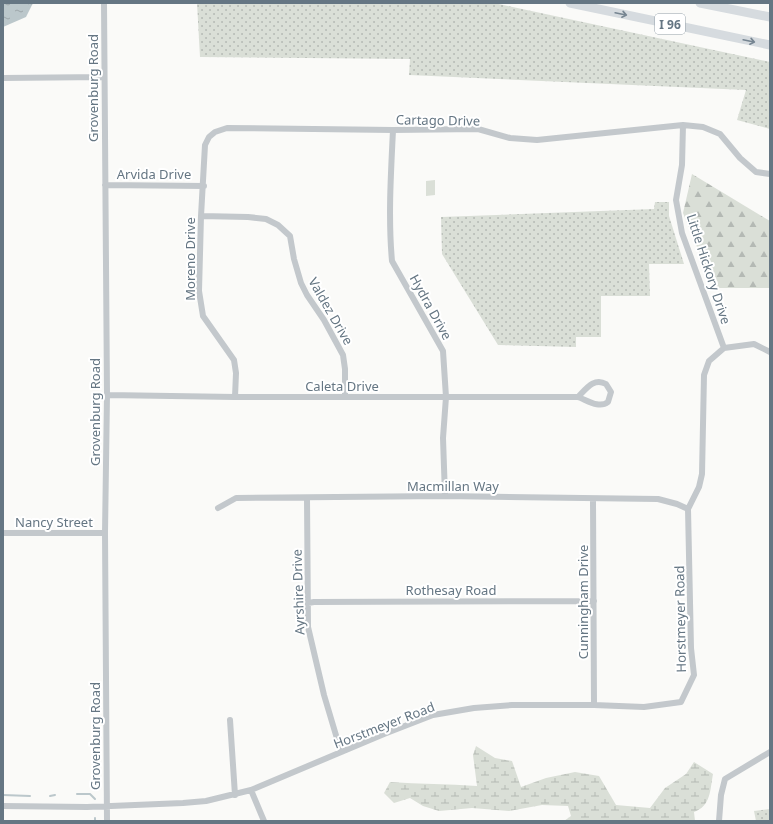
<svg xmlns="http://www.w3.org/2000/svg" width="773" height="824" viewBox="0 0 773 824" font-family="'Noto Sans',sans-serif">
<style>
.grass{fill:url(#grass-dots)}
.forest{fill:url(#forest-firs)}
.wetland{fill:url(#wetland-marsh)}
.pitch{fill:#dadfd7}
.water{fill:url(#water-ripples)}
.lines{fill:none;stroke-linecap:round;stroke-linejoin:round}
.stream{stroke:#bbc7cb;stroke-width:2}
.minor{stroke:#c3c8cc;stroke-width:6}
.highway{stroke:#d6dbdf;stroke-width:9}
.oneway{stroke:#768591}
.labels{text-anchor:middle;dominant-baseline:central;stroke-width:4;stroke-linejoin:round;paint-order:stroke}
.shield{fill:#fff;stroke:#939fa8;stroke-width:1}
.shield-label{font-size:12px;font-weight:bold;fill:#657683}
.street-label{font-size:13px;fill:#657683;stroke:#fff}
</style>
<defs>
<pattern id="grass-dots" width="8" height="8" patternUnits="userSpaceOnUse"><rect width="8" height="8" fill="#dadfd7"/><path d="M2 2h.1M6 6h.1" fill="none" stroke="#b4b9b4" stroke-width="1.8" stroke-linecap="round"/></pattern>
<pattern id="forest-firs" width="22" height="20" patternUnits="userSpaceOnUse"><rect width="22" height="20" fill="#dadfd7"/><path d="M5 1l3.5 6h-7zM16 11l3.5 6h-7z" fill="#b4b9b4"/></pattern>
<pattern id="wetland-marsh" width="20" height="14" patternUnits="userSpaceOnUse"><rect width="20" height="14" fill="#dadfd7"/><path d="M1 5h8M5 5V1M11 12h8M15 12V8" fill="none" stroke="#b4b9b4"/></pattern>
<pattern id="water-ripples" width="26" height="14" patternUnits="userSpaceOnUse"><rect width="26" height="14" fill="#bbc7cb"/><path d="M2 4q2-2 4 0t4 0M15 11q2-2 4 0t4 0" fill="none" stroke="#9ca6aa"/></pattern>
</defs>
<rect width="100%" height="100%" fill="#fafaf8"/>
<path class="grass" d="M197,3H494L770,62V129L737,120L746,90L409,75L410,59L200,57Z
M655,202H669V216L684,264H649L650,296H601V337H576V347L498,345L442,254L441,217L654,209Z
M770,809V821H756L754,811Z"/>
<path class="forest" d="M692,174L770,221V288H714L683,213Z"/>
<path class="wetland" d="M476,746L495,758L512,761L521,787L546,778L575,772L599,776L616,805L650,808L665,788L686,774L694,762L713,774C710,790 711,806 694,812L695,821H564L571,816L568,806L542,805L509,811L472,808L439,811L423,806L410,798L394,803L384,793L390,782C419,784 448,784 477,786L473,755Z"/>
<path class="pitch" d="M435,180V195L426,196V181Z"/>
<path class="water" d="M3,3H33L26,17L3,27Z"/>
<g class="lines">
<path class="stream" d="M77,794H90L95,799
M3,795L30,796
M50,796L55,795
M95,818V821"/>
<path class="minor" d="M104,3L107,395L105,533L107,821
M3,78L103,77
M683,125L682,165L676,200L682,233L724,348
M393,130C391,173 388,217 392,261L443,351L446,397L443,438L445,496
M105,185L204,186
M201,216L248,217L266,219L278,225L290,236L294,259L301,283L307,295L324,320L343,355L345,369V397
M724,348L754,344L770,352
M107,395L235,397H578C587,400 599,409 608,402L611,392L606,384C594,377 586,389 578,397
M235,397L236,373L234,360L203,316L199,291L201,216L205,145L209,137L215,132L227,128L393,130L478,129L510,138L537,140L683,125L703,127L720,134L740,158L756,172L770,174
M307,498L308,627L324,695L341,752
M593,499L594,705
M218,508L236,498L445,496L658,499L677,504L688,509
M3,533H105
M308,603L314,602L594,601
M230,720L235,795
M251,790L264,821
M3,806L87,807L183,803L206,801L251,790L384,734L433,715L474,708L512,705H594L644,707L681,702L694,675L691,648L688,509L699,487L702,474L704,375L709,361L724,348
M719,821L721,795L725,779L770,752"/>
<path class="highway" d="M570,3L770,45
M700,3L770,17"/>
</g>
<defs><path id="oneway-shaft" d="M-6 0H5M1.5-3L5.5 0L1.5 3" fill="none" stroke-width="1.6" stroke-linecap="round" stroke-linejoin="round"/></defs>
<g class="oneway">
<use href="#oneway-shaft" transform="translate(621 14) rotate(12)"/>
<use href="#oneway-shaft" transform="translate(749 41) rotate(12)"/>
</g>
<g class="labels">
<rect class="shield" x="655" y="14" width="30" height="20" rx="3"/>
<g class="shield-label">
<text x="670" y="24">I 96</text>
</g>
<g class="street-label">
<text transform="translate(93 88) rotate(-90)">Grovenburg Road</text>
<text transform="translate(438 120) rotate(1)">Cartago Drive</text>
<text x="154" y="174">Arvida Drive</text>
<text transform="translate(190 259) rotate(-90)">Moreno Drive</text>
<text transform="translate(709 269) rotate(72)">Little Hickory Drive</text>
<text transform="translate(431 307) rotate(61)">Hydra Drive</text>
<text transform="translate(331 311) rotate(60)">Valdez Drive</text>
<text x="342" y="386">Caleta Drive</text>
<text transform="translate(95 412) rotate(-90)">Grovenburg Road</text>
<text x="453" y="486">Macmillan Way</text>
<text x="54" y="522">Nancy Street</text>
<text x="451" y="590">Rothesay Road</text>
<text transform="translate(298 592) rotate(-92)">Ayrshire Drive</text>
<text transform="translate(583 602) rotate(-90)">Cunningham Drive</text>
<text transform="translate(680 619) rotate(-91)">Horstmeyer Road</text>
<text transform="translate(384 725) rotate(-21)">Horstmeyer Road</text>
<text transform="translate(95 736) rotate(-90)">Grovenburg Road</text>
</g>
</g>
<rect width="773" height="824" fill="none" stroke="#657683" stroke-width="8"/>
</svg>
